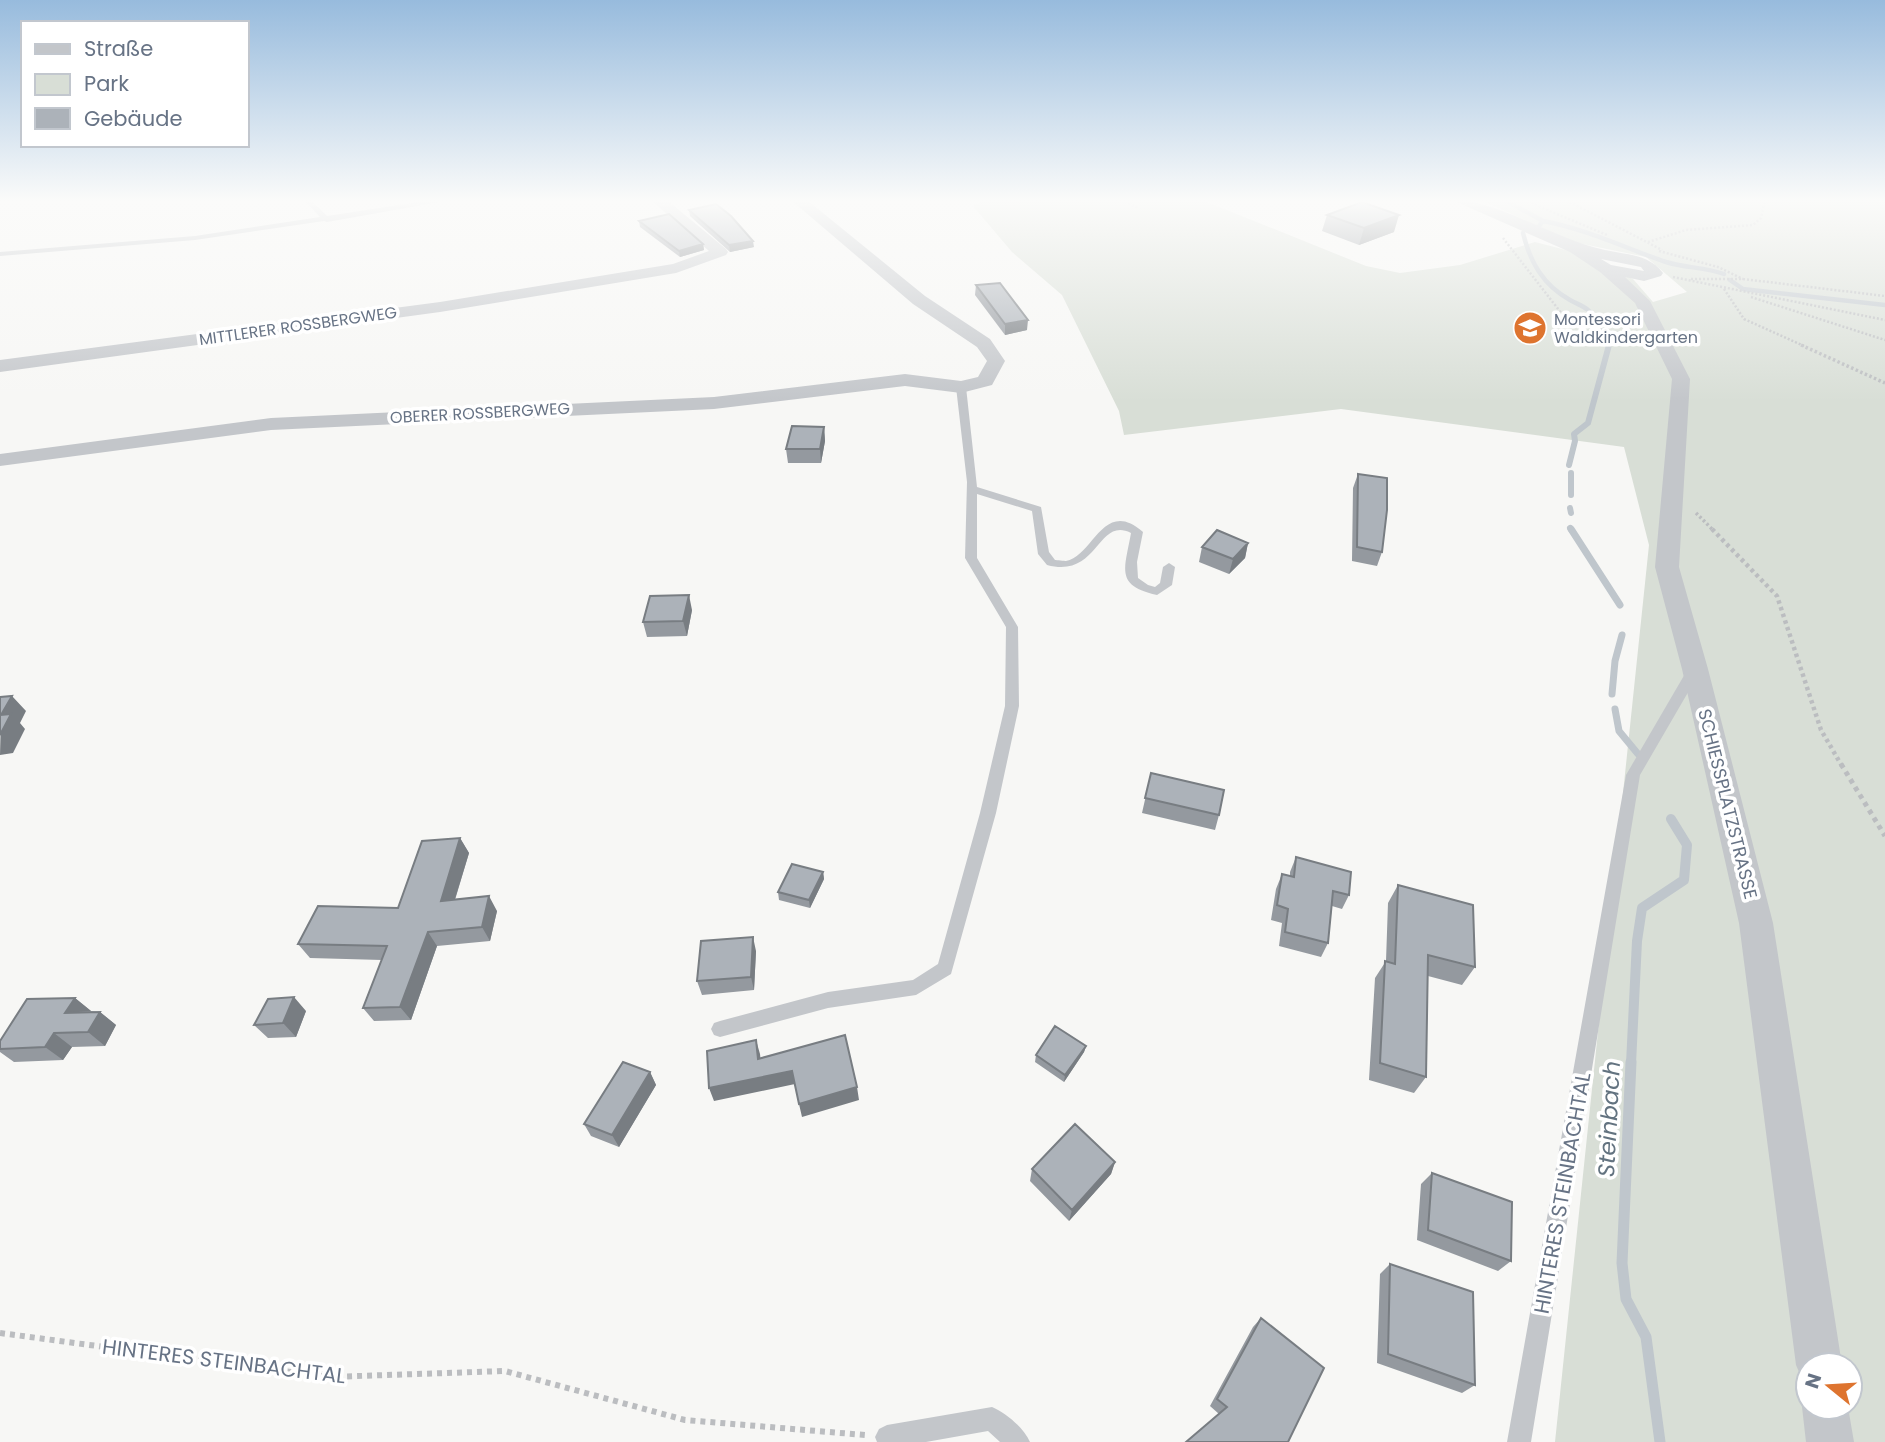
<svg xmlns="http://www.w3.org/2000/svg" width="1885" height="1442" viewBox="0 0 1885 1442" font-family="Poppins,sans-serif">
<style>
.green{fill:#d8ded6;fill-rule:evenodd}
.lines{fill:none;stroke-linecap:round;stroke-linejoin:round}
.stream-far4{stroke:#bfc6cc;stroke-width:4.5}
.stream-far3{stroke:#bfc6cc;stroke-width:6}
.stream-far2{stroke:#bfc6cc;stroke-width:7}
.stream-far1{stroke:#bfc6cc;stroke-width:10}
.stream{stroke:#bfc6cc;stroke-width:11}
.path-far4{stroke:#bbbdc0;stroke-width:2.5;stroke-dasharray:2 2;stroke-linecap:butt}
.path-far3{stroke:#bbbdc0;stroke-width:3.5;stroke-dasharray:2.5 2.5;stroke-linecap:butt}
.path-far2{stroke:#bbbdc0;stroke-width:4.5;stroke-dasharray:3.5 3.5;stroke-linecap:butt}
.path-far1{stroke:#bbbdc0;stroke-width:5;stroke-dasharray:4.5 4.5;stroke-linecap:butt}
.path{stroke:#bbbdc0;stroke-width:6;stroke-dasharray:5 5;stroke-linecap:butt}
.service{fill:#c3c6ca;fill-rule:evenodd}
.minor{fill:#c3c6ca;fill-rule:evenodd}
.wall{fill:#94999f}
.shaded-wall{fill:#787d82}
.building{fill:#acb2b9;stroke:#787d82;stroke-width:2}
.labels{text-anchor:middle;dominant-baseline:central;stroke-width:7;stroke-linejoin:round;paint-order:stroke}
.far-poi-label{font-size:16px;fill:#677385;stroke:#fff;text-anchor:start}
.far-street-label{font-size:16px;fill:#677385;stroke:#fff}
.street-label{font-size:18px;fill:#677385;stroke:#fff}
.near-street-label{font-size:21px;fill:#677385;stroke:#fff}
.near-water-label{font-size:23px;font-style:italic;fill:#637380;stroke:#fff}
</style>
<rect width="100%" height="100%" fill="#f7f7f5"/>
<path class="green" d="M984,200H1202L1366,266L1400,273L1460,265L1535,242L1570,251L1633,279L1653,302L1687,292L1646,257L1573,242L1481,200H1885V1442H1555L1649,545L1624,447L1341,409L1124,435L1119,411L1062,295L1012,252L973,206ZM1808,1365H1850V1407H1808Z"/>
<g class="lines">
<path class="stream-far4" d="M1505,200L1543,221L1537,229
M1543,221C1586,229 1625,248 1666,262C1685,268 1705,267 1724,274
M1523,233C1530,262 1543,285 1570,300C1581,306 1590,308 1596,320L1595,324L1607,339L1609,346
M1730,280L1743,289L1885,305"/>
<path class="stream-far3" d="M1569,465L1575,441L1574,434L1588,423L1609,345
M1571,473V495
M1570,508L1571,513
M1570,528L1572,531"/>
<path class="stream-far2" d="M1571,529L1620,605
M1612,694L1615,661L1622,635
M1615,709L1619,731L1638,754"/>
<path class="stream-far1" d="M1631,1064L1637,941L1642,908L1684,880L1687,845L1671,819"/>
<path class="stream" d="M1631,1062L1622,1263L1626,1299L1646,1337L1660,1442"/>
<path class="path-far4" d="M1121,200L1138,208
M1524,200L1607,235
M1566,200L1662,250
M1503,238L1562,314
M1648,242L1686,230L1753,225L1761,218L1765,200
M1659,251L1718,267L1743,279
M1673,277L1885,320
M1691,279H1743L1885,296
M1724,289L1744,319L1804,346
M1751,297L1885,340"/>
<path class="path-far3" d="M1801,345L1885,383
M1696,513L1714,531"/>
<path class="path-far2" d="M1712,529L1777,596L1821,730L1842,766"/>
<path class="path-far1" d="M1841,764L1885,836"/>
<path class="path" d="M0,1333L329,1377L505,1371L685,1420L865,1435"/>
<path class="service" d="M304,200H311L327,216L431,200H451L327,222L324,221L195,240L0,256V252L195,236L320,217Z
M961,384L966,387L977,487L1041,507L1049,552L1055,560C1056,560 1065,561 1066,561C1093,557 1103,497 1143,532L1137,562L1138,578L1148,585L1155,587L1160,583L1163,567L1169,563L1175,567L1172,585L1157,595C1114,586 1125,568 1131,533C1097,516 1099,579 1047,565L1038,554L1032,511L977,494V558L1018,627L1019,706L996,813L951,974L916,995L828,1008L720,1037L714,1035L711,1029L714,1023L720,1021L828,992L913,980L938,964L980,813L1005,706L1006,627L965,558L967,482L956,387Z
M1694,665L1701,670L1640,775L1531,1442H1507L1626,775L1689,667Z
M992,1407C1006,1413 1024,1428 1030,1442H1000L988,1431L926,1442H877L875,1437L879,1429L887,1425Z"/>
<path class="minor" d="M651,200H667L726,249L728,252L726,255L676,273L440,312L0,372V360L440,302L673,264L709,251Z
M791,200H807L925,296L990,339L1005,361L992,385L961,393L905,386L714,409L271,430L0,466V454L271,418L714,397L905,374L961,381L978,377L987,361L977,347L913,304Z
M1452,200C1501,200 1554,240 1605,250C1627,255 1649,254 1663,273L1661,276L1644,281L1625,277L1650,301L1690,379L1679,567L1708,669L1773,923L1842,1365H1808V1383L1803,1381L1796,1365L1739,923L1682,669L1655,567L1672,379L1635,303L1600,272L1570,252ZM1601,259L1641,267L1644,271L1611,265Z
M1808,1392V1407H1848L1854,1442H1806L1802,1407Z"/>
</g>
<path class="wall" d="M689,210L754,247L730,252L690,216Z
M1327,215L1394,232L1359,245L1322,231Z
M639,221L703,244L704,250L680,257L640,227Z
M976,285L1027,330L1005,335L975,295Z
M824,427L825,441L821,463H788L786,449Z
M1358,474L1382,552L1377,566L1352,561L1353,488Z
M1248,543L1245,558L1229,574L1199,562L1202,547Z
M692,610L687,636L647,637L643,622Z
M1151,773L1219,815L1215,830L1142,813Z
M460,838L469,853L455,900L497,911L490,941L437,946L411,1020L374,1021L363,1008L382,960L310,958L298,944L398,908Z
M1296,857L1349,895L1342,909L1332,906L1328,943L1321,957L1279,946L1282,923L1271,920L1276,889L1282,874L1290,876V872Z
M823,872L824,879L810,908L779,900L778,892Z
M1398,885L1475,967L1462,985L1428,976L1426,1077L1414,1093L1369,1080L1375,978L1386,961L1388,903Z
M756,951L754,990L702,995L697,981Z
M75,998L91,1011L100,1012L116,1025L105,1046L72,1047L63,1060L14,1062L0,1052V1041Z
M306,1011L296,1037L268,1038L254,1025Z
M1086,1046L1084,1052L1064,1082L1035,1062L1036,1055Z
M650,1072L656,1085L619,1147L591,1136L584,1124Z
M1115,1162L1111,1174L1069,1221L1030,1181L1032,1169Z
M1432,1173L1511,1261L1498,1271L1417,1240L1421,1184Z
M1390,1264L1475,1385L1462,1393L1377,1363L1380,1274Z
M1261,1318L1288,1442L1219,1414L1210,1406L1253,1327Z"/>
<path class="shaded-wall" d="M1399,215L1394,232L1359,245L1364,228Z
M753,241L754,247L730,252L729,245Z
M703,244L704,250L680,257L679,251Z
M1028,320L1027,330L1005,335V324Z
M824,427L825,441L821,463L820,449Z
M1248,543L1245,558L1229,574L1233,559Z
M689,595L692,610L687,636L683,621Z
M12,696L26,711L20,723L25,729L13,753L0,755L1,715Z
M460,838L469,853L450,915L441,901Z
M823,872L824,879L810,908L809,900Z
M489,896L497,911L490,941L482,927Z
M428,932L437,946L411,1020L400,1007Z
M753,937L756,951L754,990L751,977Z
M294,997L306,1011L296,1037L283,1023Z
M75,998L91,1011L65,1013Z
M100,1012L116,1025L105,1046L88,1032Z
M54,1033L72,1047L63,1060L45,1047Z
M756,1040L760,1054L762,1072L758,1059Z
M1086,1046L1084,1052L1064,1082L1065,1075Z
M792,1071L795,1084L714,1101L709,1088Z
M650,1072L656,1085L619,1147L612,1135Z
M857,1087L859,1100L802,1117L799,1104Z
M1115,1162L1111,1174L1069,1221L1072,1210Z"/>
<path class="building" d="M1362,202L1399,215L1364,228L1327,215Z
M716,204L731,216L753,241L729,245L689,210Z
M669,214L703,244L679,251L639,221Z
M1000,283L1028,320L1005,324L976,285Z
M792,426L824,427L820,449H786Z
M1358,474L1387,478V510L1382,552L1357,547Z
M1217,530L1248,543L1233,559L1202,547Z
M689,595L683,621L643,622L650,596Z
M12,696L1,715L11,714L0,735V697Z
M1151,773L1224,790L1219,815L1145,798Z
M460,838L441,901L489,896L482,927L428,932L400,1007L363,1008L387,946L298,944L318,906L398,908L422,841Z
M1296,857L1351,872L1349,895L1333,891L1328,943L1285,932L1288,909L1277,905L1282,874L1294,877Z
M792,864L823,872L809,900L778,892Z
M1398,885L1473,905L1475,967L1428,955L1426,1077L1380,1063L1385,961L1395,964Z
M753,937L751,977L697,981L701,941Z
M294,997L283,1023L254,1025L268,999Z
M75,998L65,1013L100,1012L88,1032L54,1033L45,1047L0,1049V1041L27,999Z
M1055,1026L1086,1046L1065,1075L1036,1055Z
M845,1035L857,1087L799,1104L792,1071L709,1088L707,1051L756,1040L758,1059Z
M623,1062L650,1072L612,1135L584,1124Z
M1075,1124L1115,1162L1072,1210L1032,1169Z
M1432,1173L1512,1202L1511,1261L1428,1230Z
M1390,1264L1473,1292L1475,1385L1388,1354Z
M1261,1318L1324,1368L1288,1442H1186L1227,1407L1217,1399Z"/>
<linearGradient id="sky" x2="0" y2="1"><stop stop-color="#97bbdd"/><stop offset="0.5" stop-color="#fbfbfa"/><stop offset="1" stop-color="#fbfbfa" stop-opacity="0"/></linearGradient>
<rect width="1885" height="402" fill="url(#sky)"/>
<defs>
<symbol id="school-disc" viewBox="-11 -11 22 22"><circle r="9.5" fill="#de742f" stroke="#fff"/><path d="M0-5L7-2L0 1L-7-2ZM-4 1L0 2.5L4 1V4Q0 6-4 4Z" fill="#fff"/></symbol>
</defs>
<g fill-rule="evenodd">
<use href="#school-disc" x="1511" y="309" width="38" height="38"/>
</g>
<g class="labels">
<g class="far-poi-label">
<text x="1554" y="319">Montessori<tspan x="1554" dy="18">Waldkindergarten</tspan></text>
</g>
<g class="far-street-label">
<text transform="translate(298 326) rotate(-8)">MITTLERER ROSSBERGWEG</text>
<text transform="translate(480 413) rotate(-3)">OBERER ROSSBERGWEG</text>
</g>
<g class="street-label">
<text transform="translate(1728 804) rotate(76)">SCHIESSPLATZSTRASSE</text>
</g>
<g class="near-street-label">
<text transform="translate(1562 1193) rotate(-80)">HINTERES STEINBACHTAL</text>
<text transform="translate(224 1361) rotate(7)">HINTERES STEINBACHTAL</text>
</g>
<g class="near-water-label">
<text transform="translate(1609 1119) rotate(-87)">Steinbach</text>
</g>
</g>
<rect x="21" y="21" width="228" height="126" fill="#ffffff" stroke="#c2c7ce" stroke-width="2"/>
<rect x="35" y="44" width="35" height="10" fill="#c3c6ca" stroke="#c2c7ce" stroke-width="2"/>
<text x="84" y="56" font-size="21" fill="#677385">Straße</text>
<rect x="35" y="74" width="35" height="21" fill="#d8ded6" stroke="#c2c7ce" stroke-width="2"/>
<text x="84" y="91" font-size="21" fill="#677385">Park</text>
<rect x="35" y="108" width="35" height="21" fill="#acb2b9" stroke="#c2c7ce" stroke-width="2"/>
<text x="84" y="126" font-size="21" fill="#677385">Gebäude</text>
<g transform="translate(1829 1386) rotate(288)"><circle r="33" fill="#ffffff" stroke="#c2c7ce" stroke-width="2"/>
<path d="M0-5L12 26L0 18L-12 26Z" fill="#de742f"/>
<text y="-10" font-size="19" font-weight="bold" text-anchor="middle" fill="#677385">N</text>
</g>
</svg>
